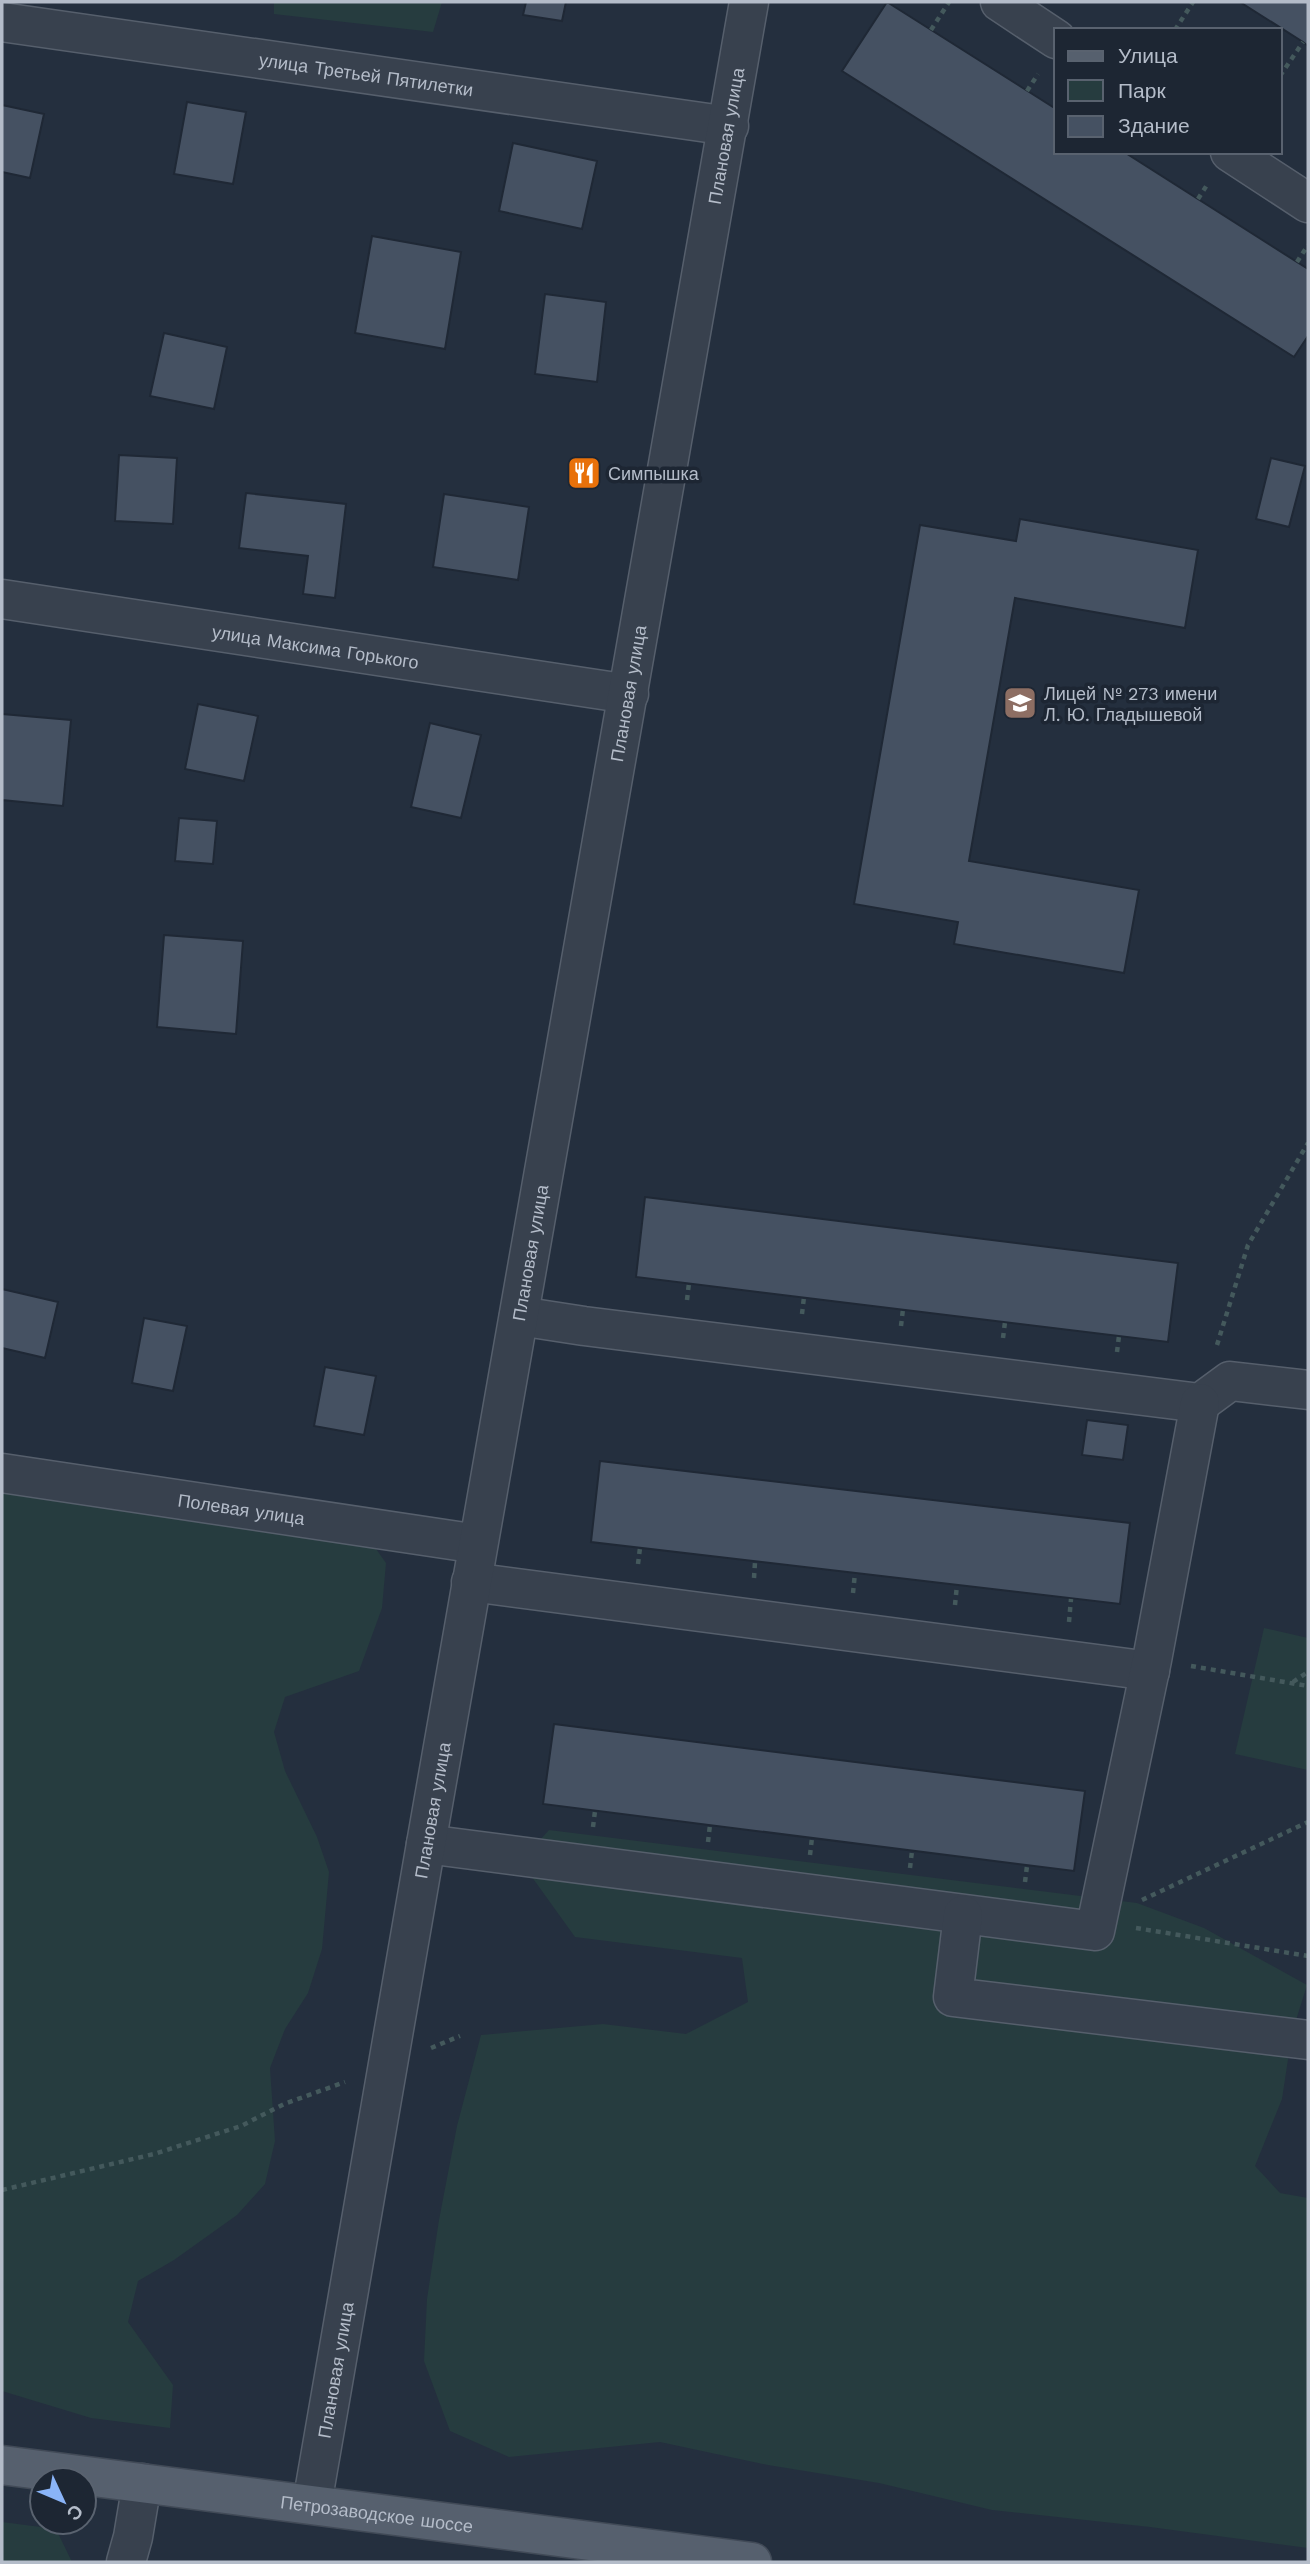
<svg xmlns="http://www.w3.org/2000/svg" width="1310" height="2564" viewBox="0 0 1310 2564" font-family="'Work Sans',sans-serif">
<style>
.green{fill:#263c3f}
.building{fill:#455162;stroke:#1f2835;stroke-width:2}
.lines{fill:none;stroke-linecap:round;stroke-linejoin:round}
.minor-casing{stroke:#565f6c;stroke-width:41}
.major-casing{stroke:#414a57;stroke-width:41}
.path{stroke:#44595c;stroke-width:4.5;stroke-dasharray:5 5;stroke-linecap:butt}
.minor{stroke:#38414e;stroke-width:38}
.major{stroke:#56606e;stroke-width:38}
.labels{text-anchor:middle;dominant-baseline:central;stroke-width:7;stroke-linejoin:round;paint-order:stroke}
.street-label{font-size:18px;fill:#b4bcc9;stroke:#1d2633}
.poi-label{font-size:18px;fill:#b4bcc9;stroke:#1d2633;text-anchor:start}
</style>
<rect width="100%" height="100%" fill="#242f3e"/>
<path class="green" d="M274,2H442L433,32L274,14Z
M2,1486L364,1532L386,1563L382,1608L359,1671L285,1697L274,1732L285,1771L317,1837L329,1872L322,1949L308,1993L285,2029L270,2068L275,2141L265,2184L237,2215L174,2260L138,2281L128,2322L173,2385L170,2428L91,2418L2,2391Z
M1264,1628L1308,1638V1770L1235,1754Z
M549,1830L1137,1903L1204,1928L1307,1985L1292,2033L1282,2099L1255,2166L1280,2193L1308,2198V2548L1150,2527L992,2510L879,2483L768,2465L660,2442L509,2457L450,2431L424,2361L427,2299L439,2220L457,2126L481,2035L603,2024L686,2034L748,2002L742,1958L575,1937L529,1873V1852Z
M2,2522L56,2529L72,2562H2Z"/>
<path class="building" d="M526,2H566L562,21L523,15Z
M887,2L1056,109V152H1124L1308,269V336L1294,357L842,71Z
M1240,2H1308V46L1303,42Z
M187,102L246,112L233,184L174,174Z
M2,105L44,114L30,178L2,172Z
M513,143L597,161L582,229L499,211Z
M372,236L461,252L445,349L355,333Z
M545,294L606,302L597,382L535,374Z
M164,333L227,347L214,409L150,396Z
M119,455L177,458L173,524L115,521Z
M1271,458L1305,466L1289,527L1256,519Z
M246,493L346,504L335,598L303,594L308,556L239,548Z
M444,494L529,507L518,580L433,567Z
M1020,519L1198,550L1185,628L1015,598L969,861L1139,890L1124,973L954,944L958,922L854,904L920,525L1016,541Z
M198,704L258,716L244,781L185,769Z
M2,714L71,720L63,806L2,800Z
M430,723L481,735L461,818L411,807Z
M179,818L217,821L213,864L175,861Z
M164,935L243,941L236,1034L157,1027Z
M645,1197L1178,1263L1168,1342L636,1277Z
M2,1289L58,1302L45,1358L2,1348Z
M144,1318L187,1326L173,1391L132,1383Z
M325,1367L376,1376L364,1435L314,1426Z
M1087,1420L1128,1425L1123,1460L1082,1455Z
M600,1461L1130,1523L1120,1604L591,1542Z
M554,1724L1085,1791L1074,1871L543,1804Z"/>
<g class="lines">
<defs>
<g id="minor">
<path d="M1000,2L1056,39"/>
<path id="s1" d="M2,22L729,126"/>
<path d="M1230,152L1308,203"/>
<path id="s2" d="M2,599L629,694"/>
<path d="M519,1316L584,1326L1200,1403L1230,1381L1308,1390"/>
<path id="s3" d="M2,1473L478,1544"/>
<path d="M471,1582L1150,1671"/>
<path d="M426,1844L1095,1931L1152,1660L1200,1403"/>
<path d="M963,1915L953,1997L1308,2040"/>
<path id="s4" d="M312,2504L426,1844L749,2"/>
<path d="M126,2562L133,2537L142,2483"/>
</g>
<g id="major">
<path id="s5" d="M2,2465L752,2562"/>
</g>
</defs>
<use href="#minor" class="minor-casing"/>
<use href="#major" class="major-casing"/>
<path class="path" d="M931,30L949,2
M1175,30L1193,2
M1280,76L1303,42
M1027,91L1038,74
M1198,199L1207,185
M1297,262L1308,245
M687,1300L689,1283
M802,1314L804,1297
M901,1326L903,1309
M1003,1338L1005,1322
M1217,1345L1248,1245L1308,1143
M1117,1352L1119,1336
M638,1564L640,1548
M754,1578L755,1562
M853,1593L855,1573
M955,1605L957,1585
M1069,1622L1071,1599
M1191,1666L1308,1686
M1293,1682L1308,1672
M593,1827L595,1811
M708,1842L710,1825
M810,1855L812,1838
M910,1868L912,1851
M1025,1882L1027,1866
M1142,1900L1308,1822
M1136,1928L1308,1956
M431,2048L460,2036
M2,2190L154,2154L241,2126L284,2104L345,2082"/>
<use href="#minor" class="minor"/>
<use href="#major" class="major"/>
</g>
<defs>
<symbol id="restaurant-square" viewBox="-11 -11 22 22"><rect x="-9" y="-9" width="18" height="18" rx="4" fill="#e8710a" stroke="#1d2633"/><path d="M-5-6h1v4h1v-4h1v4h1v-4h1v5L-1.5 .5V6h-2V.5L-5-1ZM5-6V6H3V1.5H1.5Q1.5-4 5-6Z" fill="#fff"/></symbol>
<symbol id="school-square" viewBox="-11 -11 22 22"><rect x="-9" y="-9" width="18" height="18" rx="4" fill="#8d6e63" stroke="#1d2633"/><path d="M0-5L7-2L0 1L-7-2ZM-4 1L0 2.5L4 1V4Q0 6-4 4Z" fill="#fff"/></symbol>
</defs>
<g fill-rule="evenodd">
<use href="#restaurant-square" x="565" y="454" width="38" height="38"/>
<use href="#school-square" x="1001" y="684" width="38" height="38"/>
</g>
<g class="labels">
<g class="street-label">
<text stroke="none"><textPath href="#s1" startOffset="368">улица Третьей Пятилетки</textPath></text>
<text stroke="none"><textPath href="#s4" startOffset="2404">Плановая улица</textPath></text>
<text stroke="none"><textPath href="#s2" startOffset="317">улица Максима Горького</textPath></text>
<text stroke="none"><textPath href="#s4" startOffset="1838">Плановая улица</textPath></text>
<text stroke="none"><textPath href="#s4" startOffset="1270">Плановая улица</textPath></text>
<text stroke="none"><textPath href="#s3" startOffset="242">Полевая улица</textPath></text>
<text stroke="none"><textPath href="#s4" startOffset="704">Плановая улица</textPath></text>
<text stroke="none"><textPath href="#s4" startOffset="136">Плановая улица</textPath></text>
<text stroke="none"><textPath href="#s5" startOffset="378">Петрозаводское шоссе</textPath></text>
</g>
<g class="poi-label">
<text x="608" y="473">Симпышка</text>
<text x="1044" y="693">Лицей № 273 имени<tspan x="1044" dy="21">Л. Ю. Гладышевой</tspan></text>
</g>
</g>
<rect width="1310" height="2564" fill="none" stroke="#b4bcc9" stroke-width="7"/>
<rect x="1054" y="28" width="228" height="126" fill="#1d2633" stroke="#59626f" stroke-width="2"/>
<rect x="1068" y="51" width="35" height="10" fill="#56606e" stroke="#59626f" stroke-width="2"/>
<text x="1118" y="63" font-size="21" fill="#b4bcc9">Улица</text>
<rect x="1068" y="80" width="35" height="21" fill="#263c3f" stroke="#59626f" stroke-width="2"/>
<text x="1118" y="98" font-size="21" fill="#b4bcc9">Парк</text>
<rect x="1068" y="116" width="35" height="21" fill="#455162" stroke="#59626f" stroke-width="2"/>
<text x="1118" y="133" font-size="21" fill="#b4bcc9">Здание</text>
<g transform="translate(63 2501) rotate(134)"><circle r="33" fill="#1d2633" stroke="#59626f" stroke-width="2"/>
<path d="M0-5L12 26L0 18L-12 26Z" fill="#8ab4f8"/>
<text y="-10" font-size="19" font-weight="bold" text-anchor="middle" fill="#b4bcc9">С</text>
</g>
</svg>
